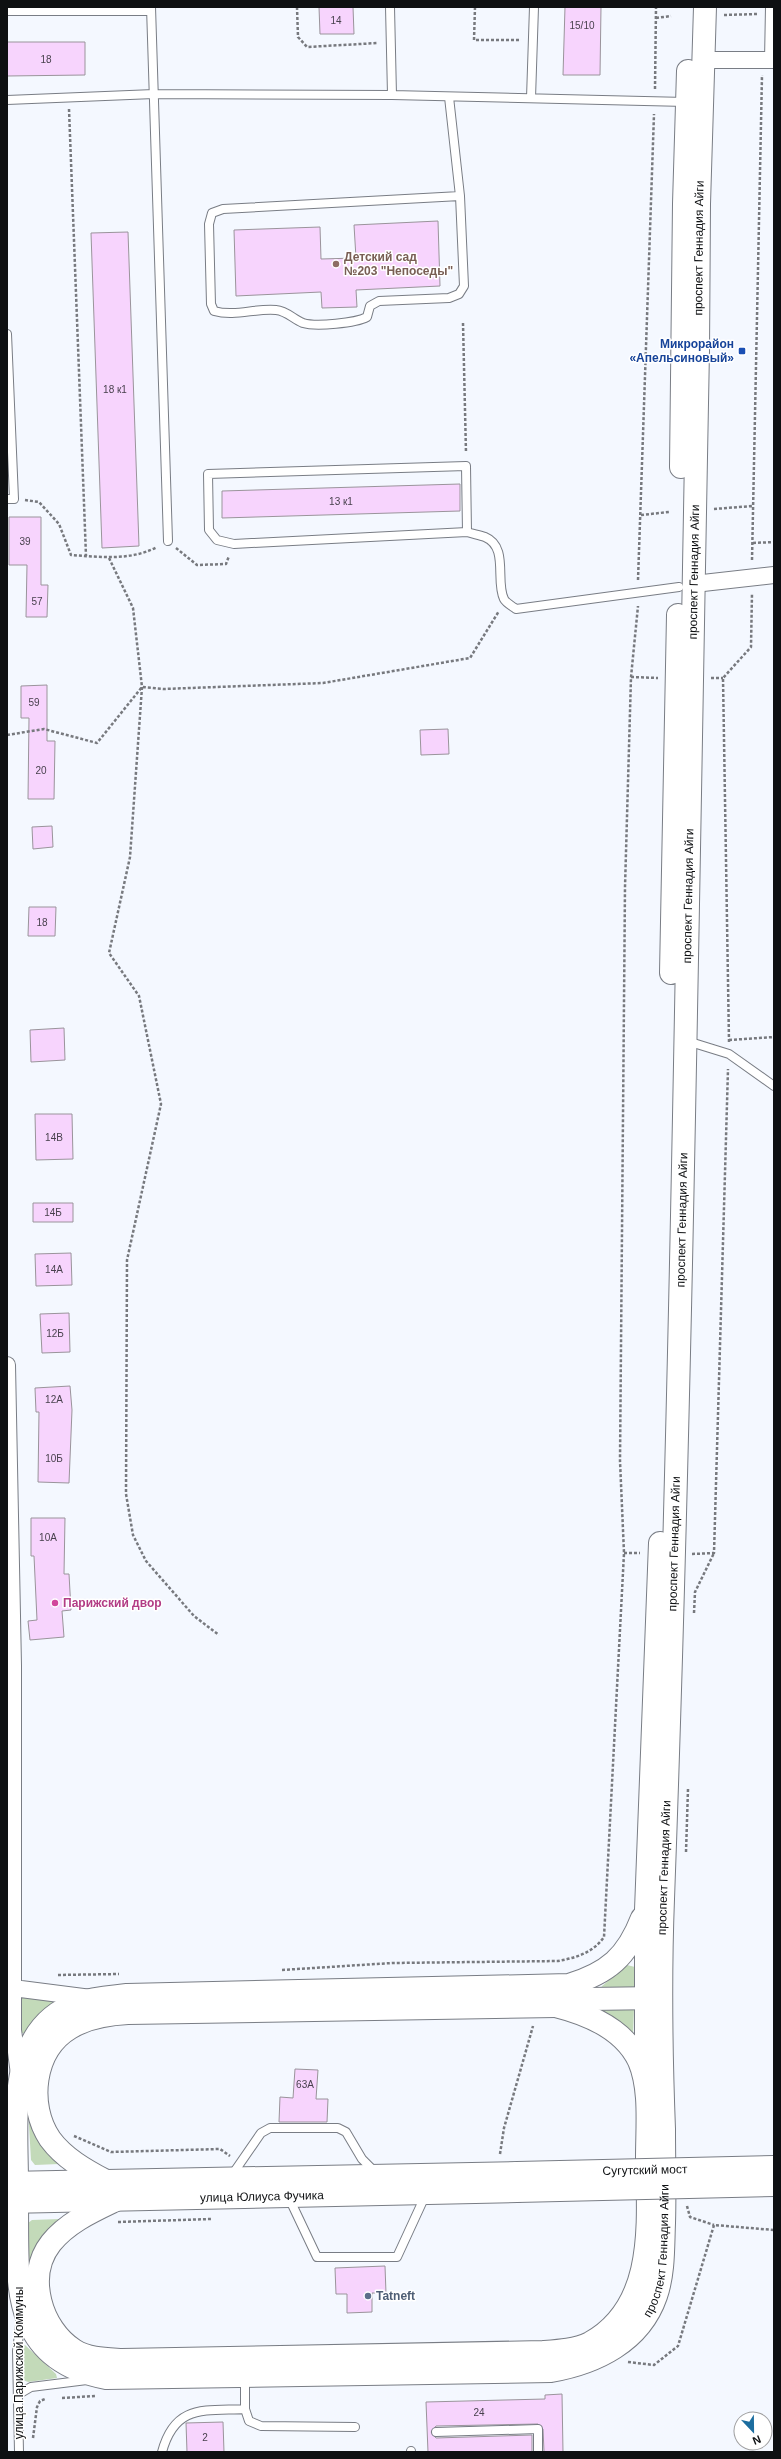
<svg xmlns="http://www.w3.org/2000/svg" width="781" height="2459" viewBox="0 0 781 2459" font-family="Helvetica,sans-serif">
<style>
.green{fill:#c3dab9}
.building{fill:#f7d4fd;stroke:#9a949b}
.lines{fill:none;stroke-linecap:round;stroke-linejoin:round}
.service-casing{stroke:#797d85;stroke-width:10}
.minor-casing{stroke:#797d85;stroke-width:18}
.secondary-casing{stroke:#797d85;stroke-width:24}
.primary-casing{stroke:#797d85;stroke-width:24}
.path{stroke:#77797e;stroke-width:2.5;stroke-dasharray:3 2;stroke-linecap:butt}
.service{stroke:#fff;stroke-width:8}
.minor{stroke:#fff;stroke-width:16}
.secondary{stroke:#fff;stroke-width:22}
.primary{stroke:#fff;stroke-width:22}
.primary-bridge-casing{stroke:#797d85;stroke-width:24;stroke-linecap:butt}
.primary-bridge{stroke:#fff;stroke-width:22}
.education-dot{fill:#8d6e63;stroke:#fff;stroke-width:1.5}
.transit-dot{fill:#1a4fb4;stroke:#fff;stroke-width:1.5}
.hotel-dot{fill:#d1479c;stroke:#fff;stroke-width:1.5}
.service-dot{fill:#5c6f8a;stroke:#fff;stroke-width:1.5}
.labels{text-anchor:middle;dominant-baseline:central;stroke-width:3;stroke-linejoin:round;paint-order:stroke}
.number-label{font-size:10px;fill:#48414d}
.street-label{font-size:12px;fill:#0e1012;stroke:#fff}
.education-label{font-size:12px;font-weight:bold;fill:#785e54;stroke:#fff;text-anchor:start}
.transit-label{font-size:12px;font-weight:bold;fill:#164399;stroke:#fff;text-anchor:end}
.hotel-label{font-size:12px;font-weight:bold;fill:#b23c85;stroke:#fff;text-anchor:start}
.service-label{font-size:12px;font-weight:bold;fill:#4e5e75;stroke:#fff;text-anchor:start}
</style>
<rect width="100%" height="100%" fill="#f4f8ff"/>
<path class="green" d="M627,1965L635,1967V1990L600,1989L602,1986Z
M25,1996L55,2000L56,2004L26,2033H22L20,2032V1999Z
M599,2008H634L633,2037L600,2015Z
M28,2109L42,2145L59,2164L35,2165L31,2160Z
M60,2219L30,2285L28,2223L32,2220Z
M25,2345L56,2374L57,2378L28,2382L23,2380C20,2372 17,2350 25,2345Z"/>
<path class="building" d="M319,7H353L354,34H320Z
M565,7H601L600,75H563Z
M7,42H85V75L7,76Z
M438,221L440,286L356,290L357,307L322,308L321,292L236,296L234,230L320,227L321,259L356,258L354,225Z
M128,232L139,546L102,548L91,233Z
M460,484V511L222,518V491Z
M9,517H41V585H48L47,617H26L27,565H9Z
M47,685V741H55L54,799H28L29,718H21V686Z
M448,729L449,754L421,755L420,730Z
M52,826L53,847L33,849L32,827Z
M29,907H56L55,936H28Z
M64,1028L65,1060L31,1062L30,1030Z
M35,1114H72L73,1159L36,1160Z
M33,1203H73V1222H33Z
M71,1253L72,1285L36,1286L35,1254Z
M69,1313L70,1352L42,1353L40,1314Z
M70,1386L72,1410L69,1483L38,1482L39,1412H36L35,1388Z
M31,1518H65L64,1574H69L71,1610L62,1611L64,1637L30,1640L28,1621L37,1620L34,1556H31Z
M295,2069L318,2070L316,2099H328L327,2122H279L280,2097L293,2098Z
M385,2266L386,2293H372V2312L347,2313V2294H336L335,2268Z
M562,2394L563,2452H544L543,2429L538,2424L436,2426L431,2432L436,2438L532,2435V2452H428L426,2402L545,2399V2395Z
M223,2422L224,2452H187L186,2423Z"/>
<g class="lines">
<defs>
<path id="service" d="M151,7L168,541
M390,7L392,95
M7,11H151
M769,60L770,7
M449,97L460,196L464,286L459,294L449,298L379,301L370,306L367,317C356,323 316,327 303,323C293,319 287,311 276,310C255,308 235,317 214,311L211,304L209,224L212,213L223,209L460,196
M531,98L534,7
M7,100L154,94L392,95L686,102
M7,334L14,499H7
M466,466L467,532L234,544L217,540L209,530L208,474Z
M467,532C473,534 480,535 485,537C509,547 495,581 504,599C506,603 512,606 516,609L679,587
M687,1041L729,1054L774,1086
M232,2175L261,2133L270,2128H338L346,2132L362,2159L375,2172
M289,2198L317,2257H397L426,2194
M245,2377V2409L249,2421L261,2426L355,2427
M19,2394L31,2387L87,2380
M436,2432L538,2429V2452
M411,2451V2452
M19,2452L17,2351L21,2317
M162,2452C175,2404 204,2411 245,2409"/>
<path id="minor" d="M704,60H774
M694,584L774,575
M7,1365L13,1666V2030L19,2074
M13,1988L91,1998"/>
<g id="secondary">
<path d="M681,467L684,204L688,71"/>
<path d="M671,973L678,615"/>
<path d="M646,2081V1910L660,1543"/>
<path d="M106,2181C85,2170 64,2158 50,2139C27,2105 33,2050 70,2028C88,2017 107,2014 128,2013L556,2006L589,1999L658,1998"/>
<path d="M17,2183C17,2121 5,2028 78,2003C94,1998 111,1997 127,1995L569,1985C608,1973 627,1957 642,1918"/>
<path d="M114,2201C91,2212 67,2223 51,2243C25,2276 41,2329 74,2350C88,2359 106,2359 122,2360L543,2352C558,2351 576,2350 590,2343C657,2306 648,2222 647,2157C647,2126 651,2089 639,2061C624,2029 588,2014 556,2006"/>
<path id="s1" d="M17,2202C18,2281 8,2359 106,2378L551,2371C596,2363 640,2342 656,2296C664,2273 663,2247 664,2223C665,2192 664,2161 664,2129C661,2052 660,1976 663,1899C682,1383 688,867 698,351L699,204L705,7"/>
</g>
<g id="primary">
<path d="M7,2183L517,2173"/>
<path id="s2" d="M7,2202L517,2191"/>
</g>
</defs>
<use href="#service" class="service-casing"/>
<use href="#minor" class="minor-casing"/>
<use href="#secondary" class="secondary-casing"/>
<use href="#primary" class="primary-casing"/>
<path class="path" d="M297,7L298,37L307,47L378,43
M475,7L474,40H521
M724,15L757,14
M656,18L671,16
M655,89L656,7
M69,109L86,556
M463,323L466,453
M25,500L39,502L59,524L71,555C101,557 130,561 157,547
M714,509L753,506
M641,515L669,512
M753,543L774,542
M176,548L197,565L226,564L229,556
M109,558L133,608L142,687L130,857L109,953L139,996L161,1104L127,1260L126,1494L133,1535L146,1561L194,1616L219,1635
M752,560L762,75
M638,580L654,114
M631,677L658,678
M711,678H723
M7,735L44,729L97,743L142,687L164,689L323,683L470,658L499,611
M729,1040L774,1037
M729,1042L723,678L751,647L752,593
M624,1553H640
M692,1554L714,1553L728,1069
M694,1613L695,1592L714,1553
M686,1852L688,1789
M282,1970L392,1963L558,1961C575,1958 593,1953 604,1937L624,1553L620,1461L625,887L631,677L638,606
M58,1975L119,1974
M74,2136L111,2152L220,2149L230,2156
M500,2154L504,2128L533,2026
M687,2206L690,2217L714,2225
M118,2222L211,2219
M628,2362L654,2365L678,2346L714,2225L774,2230
M62,2398L95,2396
M33,2438L37,2407L40,2401L45,2399"/>
<use href="#service" class="service"/>
<use href="#minor" class="minor"/>
<use href="#secondary" class="secondary"/>
<use href="#primary" class="primary"/>
<defs>
<g id="primary-bridge">
<path id="s3" d="M517,2173L774,2167"/>
<path d="M517,2191L774,2185"/>
</g>
</defs>
<use href="#primary-bridge" class="primary-bridge-casing"/>
<use href="#primary-bridge" class="primary-bridge"/>
</g>
<circle class="education-dot" cx="336" cy="264" r="4"/>
<rect class="transit-dot" x="738" y="347" width="8" height="8" rx="2"/>
<circle class="hotel-dot" cx="55" cy="1603" r="4"/>
<circle class="service-dot" cx="368" cy="2296" r="4"/>
<g class="labels">
<g class="number-label">
<text x="336" y="20">14</text>
<text x="582" y="25">15/10</text>
<text x="46" y="59">18</text>
<text x="115" y="389">18 к1</text>
<text x="341" y="501">13 к1</text>
<text x="25" y="541">39</text>
<text x="37" y="601">57</text>
<text x="34" y="702">59</text>
<text x="41" y="770">20</text>
<text x="42" y="922">18</text>
<text x="54" y="1137">14В</text>
<text x="53" y="1212">14Б</text>
<text x="54" y="1269">14А</text>
<text x="55" y="1333">12Б</text>
<text x="54" y="1399">12А</text>
<text x="54" y="1458">10Б</text>
<text x="48" y="1537">10А</text>
<text x="305" y="2084">63А</text>
<text x="479" y="2412">24</text>
<text x="205" y="2437">2</text>
</g>
<g class="street-label">
<text stroke="none"><textPath href="#s1" startOffset="2851">проспект Геннадия Айги</textPath></text>
<text stroke="none"><textPath href="#s1" startOffset="2527">проспект Геннадия Айги</textPath></text>
<text stroke="none"><textPath href="#s1" startOffset="2203">проспект Геннадия Айги</textPath></text>
<text stroke="none"><textPath href="#s1" startOffset="1879">проспект Геннадия Айги</textPath></text>
<text stroke="none"><textPath href="#s1" startOffset="1555">проспект Геннадия Айги</textPath></text>
<text stroke="none"><textPath href="#s1" startOffset="1231">проспект Геннадия Айги</textPath></text>
<text stroke="none"><textPath href="#s3" startOffset="128">Сугутский мост</textPath></text>
<text stroke="none"><textPath href="#s2" startOffset="255">улица Юлиуса Фучика</textPath></text>
<text stroke="none"><textPath href="#s1" startOffset="847">проспект Геннадия Айги</textPath></text>
<text transform="translate(19 2363) rotate(-90)">улица Парижской Коммуны</text>
</g>
<g class="education-label">
<text x="344" y="257">Детский сад<tspan x="344" dy="14">№203 "Непоседы"</tspan></text>
</g>
<g class="transit-label">
<text x="734" y="344">Микрорайон<tspan x="734" dy="14">«Апельсиновый»</tspan></text>
</g>
<g class="hotel-label">
<text x="63" y="1603">Парижский двор</text>
</g>
<g class="service-label">
<text x="376" y="2296">Tatneft</text>
</g>
</g>
<rect width="781" height="2459" fill="none" stroke="#0e1012" stroke-width="16"/>
<g transform="translate(753 2431) rotate(158)"><circle r="19" fill="#ffffff" stroke="#9f9fa0"/>
<path d="M0-3L7 15L0 10L-7 15Z" fill="#1c6d9f"/>
<text y="-6" font-size="11" font-weight="bold" text-anchor="middle" fill="#0e1012">N</text>
</g>
</svg>
